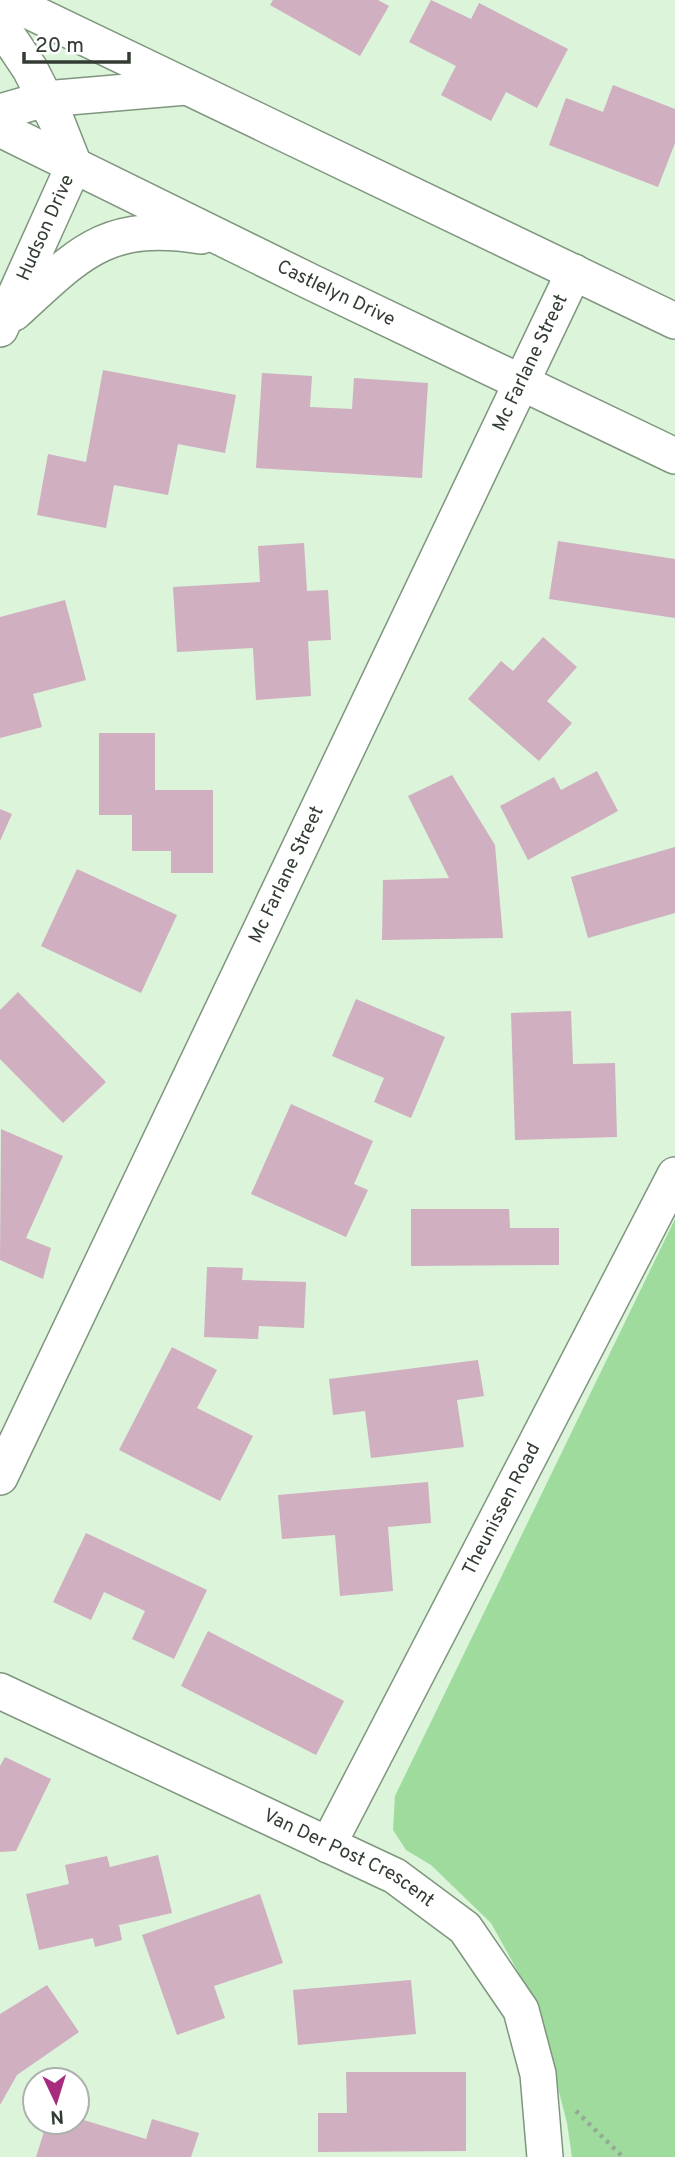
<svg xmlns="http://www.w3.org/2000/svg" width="675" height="2157" viewBox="0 0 675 2157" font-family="Overpass,sans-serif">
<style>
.green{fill:#9edb9d}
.building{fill:#cfafc0}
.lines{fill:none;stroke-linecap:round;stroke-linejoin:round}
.minor-casing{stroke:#7f967e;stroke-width:38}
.path{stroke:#96a996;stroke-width:4.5;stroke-dasharray:3.5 5;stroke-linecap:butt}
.minor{stroke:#fff;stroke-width:35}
.labels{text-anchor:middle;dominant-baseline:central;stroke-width:6;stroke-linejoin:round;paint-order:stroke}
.street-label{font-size:19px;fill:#323c32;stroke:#fff}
</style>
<rect width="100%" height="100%" fill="#dbf4da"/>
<path class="green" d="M675,1219V2157H572L567,2123L537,2006L491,1923L431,1865L406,1850L393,1830L395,1796Z"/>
<path class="building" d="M273,0H378L389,6L360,56L270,5Z
M431,0L471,19L479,3L568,49L537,108L506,92L491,121L441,95L456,66L409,42Z
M613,85L675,109V143L658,187L549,145L566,98L603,112Z
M103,370L236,395L225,453L178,444L168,495L114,485L106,528L37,515L48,454L86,462Z
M262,373L312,376L310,407L352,409L354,378L428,383L422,478L256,468Z
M558,541L675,559V618L549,599Z
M304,543L307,591L328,590L331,640L308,641L311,696L256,700L253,648L177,652L173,587L260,582L258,546Z
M65,600L86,680L33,694L42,727L0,738V617Z
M543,637L577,667L547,701L572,723L539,761L468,699L501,661L513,671Z
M99,733H155V790H213V873H171V851H132V815H99Z
M597,771L618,811L528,860L500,806L554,777L561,790Z
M452,775L495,845L503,938L382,940L383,880L449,878L408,796Z
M0,809L12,814L0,841Z
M675,847V913L588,938L571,877Z
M77,869L177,915L141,993L41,946Z
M18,992L106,1082L63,1123L0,1059V1010Z
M356,999L445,1037L411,1118L374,1102L384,1078L332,1056Z
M571,1011L573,1064L615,1063L617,1137L515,1140L511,1013Z
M291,1104L373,1141L354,1184L368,1190L346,1237L251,1194Z
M1,1129L63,1156L26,1238L51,1248L43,1279L0,1260Z
M411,1209H509L510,1228H559V1265L411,1266Z
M207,1267L243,1268L242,1280L306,1282L304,1328L259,1326L258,1339L204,1337Z
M172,1347L217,1370L197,1408L253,1436L220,1501L119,1450Z
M478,1360L484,1396L457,1400L464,1447L371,1458L365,1411L333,1415L329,1379Z
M428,1482L431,1523L388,1527L393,1591L340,1596L335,1535L282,1539L278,1495Z
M86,1533L207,1590L174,1659L132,1639L145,1611L104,1592L91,1620L53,1602Z
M208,1631L344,1701L316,1755L181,1686Z
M5,1757L51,1779L16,1851L0,1852V1766Z
M158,1855L172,1913L119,1925L122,1940L95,1947L93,1938L39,1950L26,1894L69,1884L65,1865L107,1856L110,1867Z
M260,1894L283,1963L214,1986L225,2018L177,2035L142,1935Z
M411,1980L416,2034L298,2045L293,1990Z
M47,1985L79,2032L17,2075L0,2105V2014Z
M346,2072H466V2151L318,2152V2113H347Z
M77,2118L146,2139L152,2119L199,2133L191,2157H36L47,2122H77Z"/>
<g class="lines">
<defs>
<g id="minor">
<path d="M6,0L675,321"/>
<path d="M0,24L30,69L57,122L74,165L0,329"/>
<path d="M0,112L45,99L186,87"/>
<path id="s1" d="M0,129L311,282L675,456"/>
<path d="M14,313C80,253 105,221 201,236"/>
<path id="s2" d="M0,1477L574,272"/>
<path id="s3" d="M0,1691L395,1876L465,1928L521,2010L538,2074L545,2157"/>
<path id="s4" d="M328,1845L675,1175"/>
</g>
</defs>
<use href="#minor" class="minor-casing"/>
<path class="path" d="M576,2111L623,2157"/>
<use href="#minor" class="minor"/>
</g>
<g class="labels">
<g class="street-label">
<text transform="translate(46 228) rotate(-66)">Hudson Drive</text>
<text stroke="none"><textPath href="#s1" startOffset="374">Castlelyn Drive</textPath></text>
<text stroke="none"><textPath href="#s2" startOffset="1234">Mc Farlane Street</textPath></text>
<text stroke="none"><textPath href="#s2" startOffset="667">Mc Farlane Street</textPath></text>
<text stroke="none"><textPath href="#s4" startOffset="378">Theunissen Road</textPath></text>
<text stroke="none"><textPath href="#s3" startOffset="387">Van Der Post Crescent</textPath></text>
</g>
</g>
<g transform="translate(56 2101) rotate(176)"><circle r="33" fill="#ffffff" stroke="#adb1ad" stroke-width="2"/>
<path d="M0-5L12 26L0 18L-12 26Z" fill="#a82c7e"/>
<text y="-10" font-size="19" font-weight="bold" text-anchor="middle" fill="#323c32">N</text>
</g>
<path d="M24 52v10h105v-10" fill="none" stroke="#323c32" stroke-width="3.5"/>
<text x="35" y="52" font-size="21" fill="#323c32" stroke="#ffffff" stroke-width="5" paint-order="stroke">20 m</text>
</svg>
